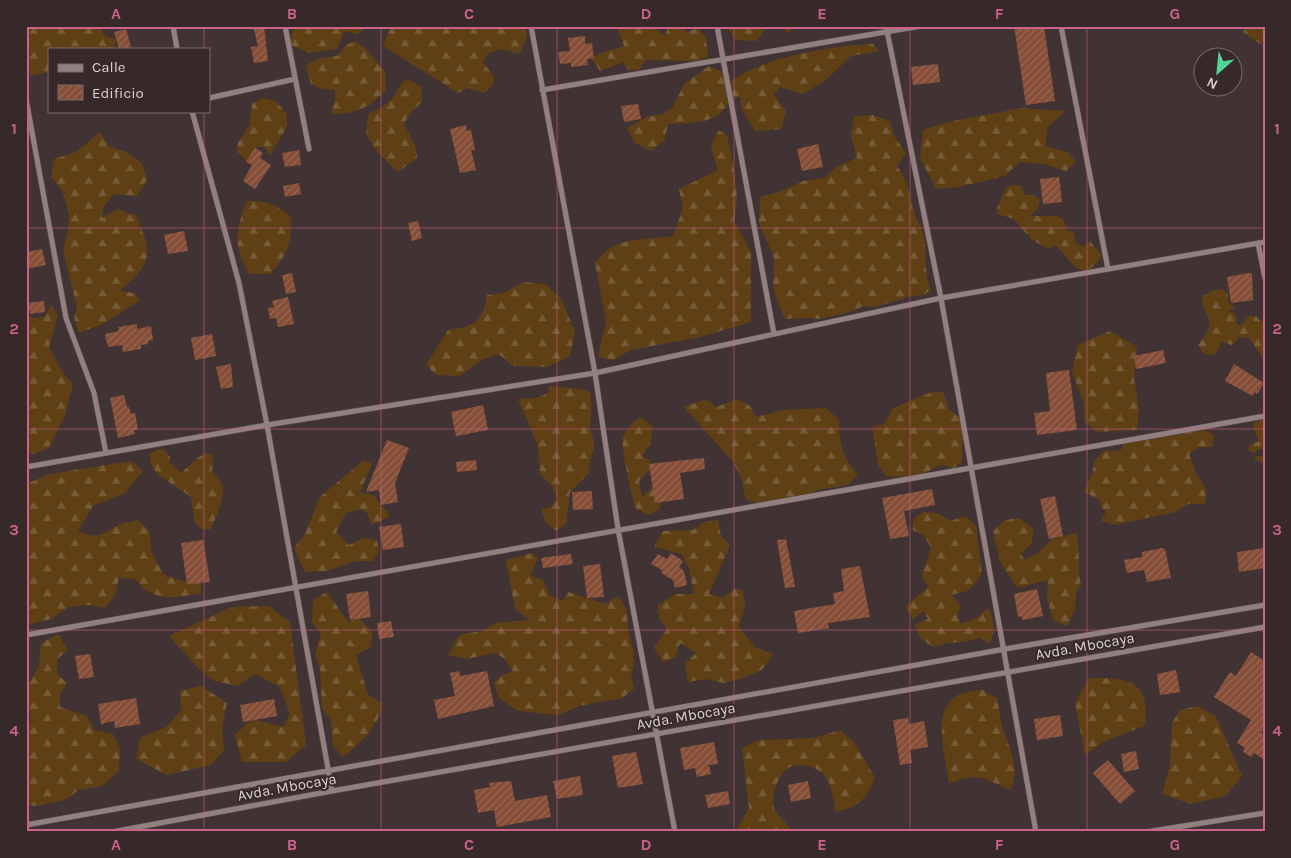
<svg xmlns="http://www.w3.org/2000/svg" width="1291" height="858" viewBox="0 0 1291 858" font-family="Karla,sans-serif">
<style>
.forest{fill:url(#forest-firs)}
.building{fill:url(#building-hatch)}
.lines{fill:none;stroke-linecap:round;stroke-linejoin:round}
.street-casing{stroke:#5d5152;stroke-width:6}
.street{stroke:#928081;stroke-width:5}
.grid{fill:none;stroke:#cc628a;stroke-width:1;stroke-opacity:0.55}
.labels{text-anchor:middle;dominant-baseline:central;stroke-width:4;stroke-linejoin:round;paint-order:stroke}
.street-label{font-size:15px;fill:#dad0d1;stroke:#37292a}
.neatline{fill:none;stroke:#cc628a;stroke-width:2}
.grid-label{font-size:16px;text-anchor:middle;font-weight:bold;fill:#cc628a}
</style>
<defs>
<pattern id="forest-firs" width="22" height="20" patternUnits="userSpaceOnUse" patternTransform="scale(1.25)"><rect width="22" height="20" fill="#5f4015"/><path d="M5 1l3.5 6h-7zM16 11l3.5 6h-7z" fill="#755b36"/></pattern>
<pattern id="building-hatch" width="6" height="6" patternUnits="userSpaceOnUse" patternTransform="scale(1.25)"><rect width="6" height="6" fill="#864e37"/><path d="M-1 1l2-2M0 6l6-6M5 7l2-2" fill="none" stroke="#966653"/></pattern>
</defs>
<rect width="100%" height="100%" fill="#413334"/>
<path class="forest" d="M26,26H99L104,35L116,40L114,49H49V72L31,76L26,60Z
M295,26H367L357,34L344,31L337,49L309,53L288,44Z
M393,26H525L527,38L519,54L502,49L488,53L483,62L494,77L493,85L484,93L468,88L458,93L383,46L388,33Z
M620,26H651L665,36L668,26H684L686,32L698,28L706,38L708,57L696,61L646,60L639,70H628L624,62L600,71L591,58C602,51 612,51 624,46L618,29Z
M726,26H794L789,33L779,27L766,28L756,41L736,40Z
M1248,26H1265V41L1260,44L1243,32Z
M355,41L365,48L385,72L386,89C371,108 354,114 331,114L335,100V90L322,89L311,84L306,65L320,58L337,56L346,45Z
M873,44L879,51L851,56L827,79L803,94L780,87L774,94L786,111L781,129L755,131L742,109L740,96C724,103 727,110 716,116C703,124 683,123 668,124L664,141L651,151L635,143L627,128L646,117L662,114L672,108L685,83L709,66L725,73L728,83C762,57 830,46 873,44Z
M410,80L421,87L422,102L409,114L404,124L415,145L417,158L398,172L378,153L366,135L368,114C388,105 393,100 403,81Z
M262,98L276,101L287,114V127L270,155L264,147H257L247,161L237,152L238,143L250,124L252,104Z
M1020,108L1065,111L1048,127L1045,146L1067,152L1076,161L1066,171L1044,164L1019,162L1005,176L959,187L936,189L920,158L923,130C954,118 988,116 1020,108Z
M873,115L890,121L894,136L906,153L897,166C911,186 908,190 914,212C916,219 921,226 923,233C928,252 923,273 931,290L924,295L911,296L875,307L864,306L850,312L819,319L808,318L785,319L773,289L774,258L759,223L760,197L779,192L803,181L824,178L838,166L857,158L851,136L854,116Z
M718,130L727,135C733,163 741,193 734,221L751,252V322L700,337L631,350L613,360L598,357L606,321L595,263C615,235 642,241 673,236L683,208L679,189L718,170L711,147Z
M100,132L110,147L124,151L142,163L147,180L137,196L114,194L104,206L102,218L117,209L136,215C153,255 153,261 120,291L134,293L140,300L103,324L79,333L74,318L77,308L63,250L68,232L69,214L62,190L51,177L54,159L76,152Z
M1020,185L1025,195H1034L1040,200L1038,208L1031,216H1058L1066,224L1067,231H1073L1076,243L1083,247L1090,241L1102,256C1080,288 1071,258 1055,245L1049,249L1032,240L1014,219L997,214V208L1007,186Z
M247,201C265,200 278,205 291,217C291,245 289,253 270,274H249C233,246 235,231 247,201Z
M523,282L545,284L561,298L575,332L570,356L548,367L513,366L499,354L482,360L459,376L436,375L426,365L448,330C475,326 483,322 487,295L506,292Z
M1223,289L1228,295V302L1235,308L1228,311L1234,313L1237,318L1236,323L1240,326L1249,316H1256L1261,322L1265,319V361L1249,338L1239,337L1232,345L1220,341V348L1213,355L1204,354L1198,345C1218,319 1207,324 1201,298L1211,291Z
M51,305L58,315L49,347L63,373L73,384L65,415L49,448L33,454L26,452V315L33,318L44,317Z
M1110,331L1137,347L1134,378L1139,411L1137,430L1097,432L1084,421V403L1072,372L1078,345Z
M549,386L582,389L591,393C590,405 593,416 589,427C601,453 588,451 589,473L570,492L566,524L556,531L546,522L541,509L551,507L557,498L552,486L540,474L538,446L518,399L537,398L548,393Z
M932,392H943L949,409L963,420L962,462L954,468L941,465L916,477L886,476L878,465L872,426L884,424L893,408Z
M706,399L716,407L737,399L750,406L756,417L783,410L826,408L839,420C839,444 842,456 858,475L848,485L816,490L803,501L784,497L765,505L746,500L741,477L733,462L684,407Z
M641,417L653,427L650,444L642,456L649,460L652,467L639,481L642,497L655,485L661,497L660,508L650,515L636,509C632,499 620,444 623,437C627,427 633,422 641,417Z
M1265,419V464L1254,459L1256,456H1263L1264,450L1259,449L1254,453L1248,450L1250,445L1259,441L1253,427L1254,423Z
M1185,429L1206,431L1214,435L1212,447H1199L1189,454L1196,473L1206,489L1205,504H1188L1175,512L1115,525L1101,521L1106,512L1101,507L1100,500L1084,492L1092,474L1095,459L1106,450L1120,451L1126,441L1177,433L1182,434Z
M164,449L170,457V463L181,473L200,456L207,453L213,455L212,471C216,475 222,481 223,488C224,498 215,521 210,530L202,529L195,523L191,497L157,474L150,462V454L156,450Z
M364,460L372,464L360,492L375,496C378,505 387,507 389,517L372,525L367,513L361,509L346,513L336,532L349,545L364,538L377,540L379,552L373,561H355L327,571L305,572L294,548L304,536L320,497Z
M131,461L143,471L125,493L93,506L78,531C99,540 100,535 119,525C124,522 132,522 138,520L149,531L152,553L163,574L181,581L200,582L202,593C176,598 152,603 135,579L119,578L115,595L105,608L88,605L68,607L51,619L26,625V484L50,474Z
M924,512L937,513L950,521L966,516L976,526L982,573L976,583L967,591L951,595L961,605L957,616L961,624L978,617L988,608C995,620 996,632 989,644L980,638C965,643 949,641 934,647L922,640L914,625L928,619L923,611L913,619L905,607L928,587L922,575L931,547L923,535L913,530V519Z
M1019,518L1033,529L1032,543L1021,553L1024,560L1037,554L1052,539L1076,533C1081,550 1077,567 1081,585L1076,591L1075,608L1067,626L1053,620L1047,598L1048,580L1017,588L1000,561L993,531L1005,520Z
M718,520L721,536L730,545L709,594L723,598L734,589L743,590L745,607L739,627L755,647L773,654L762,670L740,679L724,683L706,679L688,682L685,664L696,653L680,643L675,658L663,662L654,648L667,629L659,618L658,605L676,594H694L689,568L682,554L654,547L663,531L693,530L704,522Z
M532,553L538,558L530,575L543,580L549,595L562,601L569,592L606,604L618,596L627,609L628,630L633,649L634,664L631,675L634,689L622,698L579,706L558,715L518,711L499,698L494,683L502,675L513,671L504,658L495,653L467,659L448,655L459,635L482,631L496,623L529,620L515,609L506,560Z
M327,592L348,622L359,618L372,632L371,647L356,655L368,695L383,703C379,726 361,743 343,757L333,746L331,721L322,708L320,669L315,654L321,634L312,622L313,600Z
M269,606L290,622L306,745L286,762H242L235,735L252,719L283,727L290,714L280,687L255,674L237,686L214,681L198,668L169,636L232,607Z
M58,634L68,650L57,659V674L67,683L60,694V707L87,716L94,730L113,734L120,748L119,771L102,786L79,790L65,800L37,806L26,805V726L31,721L26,689L39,666L41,643Z
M1089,678C1127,678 1152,679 1144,726L1103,742L1085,755L1075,703Z
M201,686L227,703L222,727L224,750L211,765L167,775L136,759L140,738L166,727L181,711L180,691Z
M983,690L997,698C999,707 999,716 1002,725C1008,747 1022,768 1010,790C982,778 980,772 949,783C944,744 924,692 983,690Z
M1198,706L1216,717L1242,776L1225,796L1191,804L1162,794L1170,765L1172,723L1180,710Z
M840,730L854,742L875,778C866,799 859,807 836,812C834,802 832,788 827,779C822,767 797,760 787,769C779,775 773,790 773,800C773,816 787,820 792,832H731L737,829L749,808L742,748L759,740L814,738Z"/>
<path class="building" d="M253,26H264L268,61L254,63L251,47L258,46Z
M1014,26H1044L1055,101L1026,105Z
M126,29L131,47L119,49L114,32Z
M585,36V44L592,43L594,58L587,59L588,65L571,67V63L560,64L558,52L570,51L568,38Z
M938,64L940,82L913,85L911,67Z
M638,104L641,119L624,122L621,106Z
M466,125L467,131L471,130L475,150H471L476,170L460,173L450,129Z
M818,144L823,167L802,171L797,149Z
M255,148L263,153L260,158L271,165L255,189L243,181L252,165L246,162Z
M299,150L301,165L285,167L282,153Z
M1059,177L1062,202L1043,204L1040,179Z
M299,183L301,194L285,197L283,186Z
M418,221L422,238L412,241L408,223Z
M184,231L188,251L168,254L164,235Z
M42,249L46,265L26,269V252Z
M292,273L296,292L286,294L282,275Z
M1248,273L1252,274L1253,300L1231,303L1227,277Z
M288,297L294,324L278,327L276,318L270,319L268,308L274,307L272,301Z
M44,301L45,312L30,314L28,303Z
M137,324V329L151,326L153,340L148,341V344L141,345V349L123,352L122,345L108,347L105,334L119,331L118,327Z
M212,334L216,356L195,360L191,338Z
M1163,350L1166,363L1136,369L1134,356Z
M231,364L233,387L221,389L216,367Z
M1234,364L1264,383L1257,394L1255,392L1253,396L1225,381Z
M1069,370L1077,430L1037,435L1034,413L1050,411L1046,373Z
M124,395L127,407H129L131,414L135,413L138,430H134L135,434L118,438L110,398Z
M483,405L488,430L456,436L451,412Z
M387,440L409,448L395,483L398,502L381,505L379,490L366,492Z
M704,458L705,469L680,473L684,499L655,503L649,464Z
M476,460L477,470L457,472L456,462Z
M932,489L935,505L904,511L909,536L890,539L882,498Z
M592,491L593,509L573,510L572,492Z
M1055,496L1063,536L1049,539L1040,499Z
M401,524L404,547L383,550L379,527Z
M786,539L795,587L785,588L777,540Z
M203,540L210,582L187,584L181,543Z
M1162,548L1165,549L1171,578L1147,582L1144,570L1127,573L1124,560L1142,557V552Z
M1265,548V568L1239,572L1237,552Z
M671,553L683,561L679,567L684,571L687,585L675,588L673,580L661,573L662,570L651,564L658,554L667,559Z
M571,554L573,564L543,568L541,558Z
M600,564L604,597L587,598L583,566Z
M860,566L870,617L828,623L829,628L798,633L794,611L835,604L833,593L844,591L841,569Z
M1037,589L1043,616L1022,620L1021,616L1018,617L1014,594Z
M368,591L371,617L350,620L346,594Z
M391,621L394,637L379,639L377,623Z
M1251,652L1265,661V727L1261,733L1265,735V760L1254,753L1251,757L1243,752L1245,748L1237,743L1251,720L1214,697L1230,672L1236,676Z
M90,654L94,677L79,679L75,656Z
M1176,670L1180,692L1160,695L1157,674Z
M459,671L460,676L487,671L494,706L438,719L434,700L455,696L450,673Z
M136,698L140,724L115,728L114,721L101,724L98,704Z
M274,699L277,716L243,722L240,705Z
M1060,715L1063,736L1037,740L1034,719Z
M908,718L909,724L924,721L928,747L910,750L912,763L900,765L893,720Z
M714,742L718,764L709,765L711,774L697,777L695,768L684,770L680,748Z
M1136,751L1139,769L1124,772L1121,754Z
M636,752L643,784L618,788L612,756Z
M1108,760L1135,791L1120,804L1093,773Z
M580,776L583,795L557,799L553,781Z
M511,781L515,801L547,795L551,817L497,827L494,810L478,813L474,790L490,787L489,783Z
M808,781L811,798L791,802L788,785Z
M728,791L730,804L708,808L705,795Z"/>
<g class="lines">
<defs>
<path id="street" d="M173,26L177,49
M285,26L309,149
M531,26L595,373L618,529L675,832
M717,26L774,334
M886,26L941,298L1036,832
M1061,26L1108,269
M542,90L921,26
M209,98L295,79
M26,99L66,318L94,393L106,453
M192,111L239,283L267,425L332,791
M1258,243L1265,278
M26,467L267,425L595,373L941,298L1265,242
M26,635L1265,416
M26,825L1005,649L1265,605
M112,832L332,791L1265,627
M1146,832L1265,813"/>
</defs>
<use href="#street" class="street-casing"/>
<use href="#street" class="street"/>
</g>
<path class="grid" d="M204,26V49M381,26V832M557,26V832M734,26V832M910,26V832M1087,26V832M204,111V832M26,228H1265M26,429H1265M26,630H1265"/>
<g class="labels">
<g class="street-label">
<text transform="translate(1085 646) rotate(-10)">Avda. Mbocaya</text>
<text transform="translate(686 716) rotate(-10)">Avda. Mbocaya</text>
<text transform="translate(287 787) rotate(-10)">Avda. Mbocaya</text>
</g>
</g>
<rect width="1291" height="858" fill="none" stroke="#37292a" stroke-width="55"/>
<rect x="48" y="48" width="162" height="65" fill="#37292a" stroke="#786c6d"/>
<rect x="58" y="64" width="25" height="8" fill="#928081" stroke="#786c6d"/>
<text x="92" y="72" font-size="15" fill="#dad0d1">Calle</text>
<rect x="58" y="85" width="25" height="15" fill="url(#building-hatch)" stroke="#786c6d"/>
<text x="92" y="98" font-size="15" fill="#dad0d1">Edificio</text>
<g transform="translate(1218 72) rotate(207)"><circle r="24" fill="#37292a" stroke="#786c6d"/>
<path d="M0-4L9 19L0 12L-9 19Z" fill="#54d395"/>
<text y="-8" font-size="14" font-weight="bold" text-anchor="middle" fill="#dad0d1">N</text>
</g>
<rect x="28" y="28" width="1236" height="802" class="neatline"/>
<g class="grid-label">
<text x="116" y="19">A</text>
<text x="292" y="19">B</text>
<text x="469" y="19">C</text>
<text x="646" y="19">D</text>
<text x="822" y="19">E</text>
<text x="999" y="19">F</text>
<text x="1175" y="19">G</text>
<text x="14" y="134">1</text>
<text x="1277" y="134">1</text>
<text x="14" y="334">2</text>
<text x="1277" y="334">2</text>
<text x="14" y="535">3</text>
<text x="1277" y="535">3</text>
<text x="14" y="736">4</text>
<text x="1277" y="736">4</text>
<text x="116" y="850">A</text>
<text x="292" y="850">B</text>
<text x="469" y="850">C</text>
<text x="646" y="850">D</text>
<text x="822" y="850">E</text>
<text x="999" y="850">F</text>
<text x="1175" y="850">G</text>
</g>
</svg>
